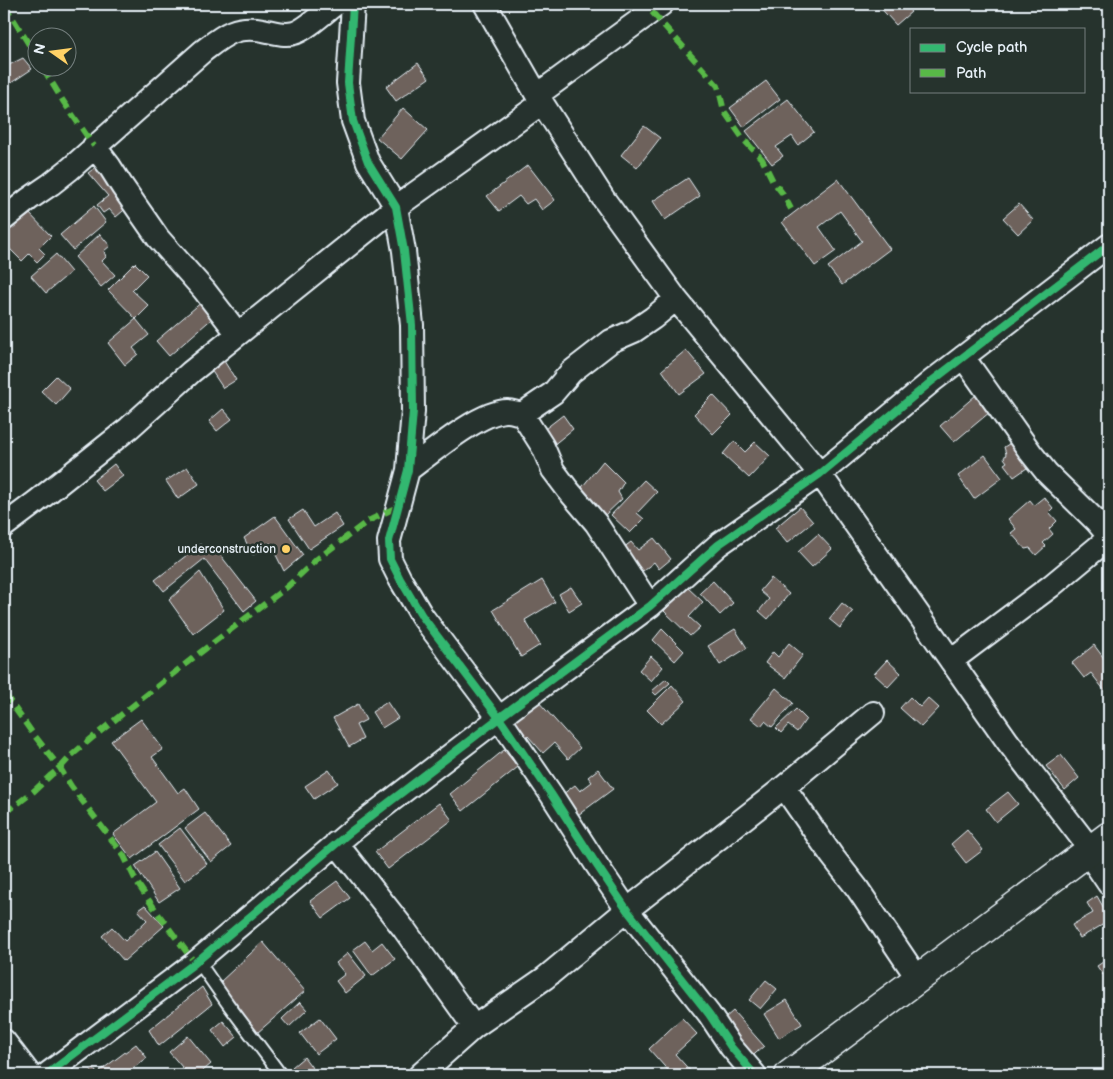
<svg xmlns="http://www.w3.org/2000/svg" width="1113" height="1079" viewBox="0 0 1113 1079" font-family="'Balsamiq Sans',sans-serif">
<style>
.building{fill:#6e625c;stroke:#e8f1f8}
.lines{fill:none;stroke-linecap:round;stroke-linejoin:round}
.service-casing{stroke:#e8f1f8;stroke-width:15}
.minor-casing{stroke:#e8f1f8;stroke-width:26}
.tertiary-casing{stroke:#e8f1f8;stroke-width:31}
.service{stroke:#26332d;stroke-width:11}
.minor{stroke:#26332d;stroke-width:22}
.tertiary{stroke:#26332d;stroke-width:28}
.quiet{stroke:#58b947;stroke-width:6;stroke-dasharray:12 6;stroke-linecap:butt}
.cycleway-casing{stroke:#26332d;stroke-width:11}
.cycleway{stroke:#33b770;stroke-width:8}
.poi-dot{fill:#ffd166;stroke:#26332d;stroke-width:2}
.labels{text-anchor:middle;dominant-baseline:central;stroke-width:5;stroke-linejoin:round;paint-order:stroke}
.poi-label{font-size:12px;fill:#e8f1f8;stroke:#26332d;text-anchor:end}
</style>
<rect width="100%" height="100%" fill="#26332d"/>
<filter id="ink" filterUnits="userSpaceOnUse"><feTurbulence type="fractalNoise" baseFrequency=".02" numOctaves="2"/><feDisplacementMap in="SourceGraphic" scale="10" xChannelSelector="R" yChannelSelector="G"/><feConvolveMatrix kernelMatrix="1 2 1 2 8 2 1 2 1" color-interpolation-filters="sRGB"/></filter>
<g filter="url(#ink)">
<path class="building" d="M770,4H783L774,10Z
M877,4H904L911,12L896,25Z
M23,58L32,69L5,87L4,85V59L9,65Z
M418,63L429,78L396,101L386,87Z
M766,81L780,99L744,127L730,108Z
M788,99L814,132L798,145L792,136L776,147L783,156L772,164L746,131Z
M403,108L428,130L402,159L377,138Z
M644,126L660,138L637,168L621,155Z
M528,165L555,200L542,210L534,199L526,204L519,196L499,211L487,196Z
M97,166L130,205L116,217L109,209L103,213L97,205L108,196L88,173Z
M688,178L700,196L665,220L653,201Z
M838,179L890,249L842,285L828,267L862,241L840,211L819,227L836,251L815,266L782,222Z
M1019,204L1033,220L1018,234L1003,218Z
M94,206L106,222L73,250L60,235Z
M27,211L51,236L39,248L45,254L37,262L29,254L22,261L4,243V234Z
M100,234L110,246L104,251L106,257L102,261L115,275L101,287L75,257Z
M56,254L71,272L46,293L31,276Z
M135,263L147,275L132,290L149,306L136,319L108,290Z
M203,301L215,316L169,356L156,341Z
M136,319L149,335L133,348L138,354L125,365L108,343Z
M686,350L706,374L679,394L662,370Z
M224,361L236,380L223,388L211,370Z
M56,376L70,389L56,405L41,391Z
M713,395L732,415L713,434L694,414Z
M976,395L990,412L954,442L940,426Z
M223,409L232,419L217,431L209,421Z
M563,415L573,429L552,446L541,432Z
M1017,439L1034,463L1014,477L1004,464L1007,462L1004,458L1006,454L1004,447Z
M734,441L745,452L755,442L770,456L749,478L723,454Z
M985,455L1002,478L974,499L958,476Z
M603,461L624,482L618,492L622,499L604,516L579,491Z
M114,464L123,476L103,491L94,480Z
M187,467L199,484L178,499L166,481Z
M644,480L657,492L637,513L644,519L630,533L611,515Z
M1044,497L1053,508L1049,512L1057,521L1049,529L1053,534L1043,543L1046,546L1036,555L1030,548L1025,549L1011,533L1016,529L1008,519L1030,500L1034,505Z
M800,507L813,522L787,543L775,528Z
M303,510L314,527L335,513L343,526L309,549L289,519Z
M275,516L303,555L284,571L270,543L253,555L244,538Z
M818,534L832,549L812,567L798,552Z
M654,538L671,559L659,569L654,562L643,571L623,548L631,542L638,550Z
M201,544L209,554L218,552L256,601L244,611L204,559L164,591L155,580Z
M200,572L224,610L193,634L169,600Z
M771,578L789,594L768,619L759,611L769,599L760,591Z
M542,580L555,602L525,620L540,645L521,657L493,610Z
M713,581L733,603L720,615L700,593Z
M571,587L582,603L569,611L559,594Z
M687,587L703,602L689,617L700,627L690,636L664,611Z
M842,603L853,612L840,628L829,619Z
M662,629L684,651L675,661L653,640Z
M735,629L747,648L720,665L708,646Z
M789,643L803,655L785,678L765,663L773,652L778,657Z
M1094,645L1109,665V694L1108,695L1091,673L1084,678L1072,663Z
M651,656L663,667L651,681L639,670Z
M887,660L901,673L888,687L874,674Z
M666,679L670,683L656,695L652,691Z
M672,685L686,701L661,724L647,710Z
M776,688L793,703L772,727L765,721L761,726L751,718Z
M910,697L920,707L928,698L939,708L921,727L900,708Z
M537,700L580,748L568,759L554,743L543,753L528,736L524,742L510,726Z
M387,702L398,718L382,728L372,712Z
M358,704L366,720L356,725L363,739L349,747L333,718Z
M796,709L806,719L797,732L788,725L781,733L776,728Z
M141,719L163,749L152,757L178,793L185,788L199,809L132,859L113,834L156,802L111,741Z
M504,750L518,767L463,811L450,794Z
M1061,755L1079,778L1065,790L1046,766Z
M598,769L613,789L578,815L563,794L575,785L580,791L592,782L588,777Z
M329,770L338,783L314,799L305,786Z
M1008,792L1018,804L996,822L986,809Z
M439,803L452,820L388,869L375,852Z
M205,813L231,846L211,862L185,828Z
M180,828L207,864L185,881L158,845Z
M967,830L983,850L966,863L951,844Z
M155,852L180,888L159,902L135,866Z
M337,881L350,898L323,918L310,901Z
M1097,896L1109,917V921L1080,938L1072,925L1093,913L1087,903Z
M145,905L164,926L124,961L102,936L112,927L125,941L147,920L138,910Z
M365,941L372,950L382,942L395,959L372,976L353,950Z
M263,942L305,991L257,1033L220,982Z
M348,953L366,976L345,993L336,981L345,974L336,963Z
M1109,958V971L1103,975L1097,966Z
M766,980L777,989L760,1009L749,1000Z
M202,987L212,1004L159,1046L149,1030Z
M787,1000L802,1024L779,1038L764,1014Z
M300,1002L307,1010L289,1027L282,1019Z
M733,1011L764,1046L748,1060L717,1025Z
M320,1018L336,1039L316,1054L300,1033Z
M682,1018L697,1034L675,1054L694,1075H672L649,1049Z
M223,1021L237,1037L225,1047L212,1030Z
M188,1036L211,1064L198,1075H189L169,1052Z
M136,1044L147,1058L124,1075H103L100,1071Z
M304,1057L316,1073L313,1075H298L292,1067Z
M94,1069L98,1075H86Z
M320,1070L324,1075H314Z"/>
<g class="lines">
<defs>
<path id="service" d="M198,961L228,1004L281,1075"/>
<path id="minor" d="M353,4L348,83L353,121L368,162L396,207L404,251L412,325L413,411L408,470L389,541L390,559L400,579L422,616L499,718L551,794L596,864L627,910L709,1014L731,1047L755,1075
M485,4L537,95L603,198L676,299L820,474L1008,742L1091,850
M537,95L662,4
M94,146L110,167L122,186L158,238L204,290L238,334
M4,219L29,199L51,184L70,169L203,51C224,35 235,25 263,30C273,32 284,36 294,33C304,31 326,11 335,4
M963,357L1031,453L1047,473L1097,522L1109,536
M522,414L553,393L571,372L611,341L634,331L653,318L676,299
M408,470C430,454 480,411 507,411C511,411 517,413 522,414L543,447L553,470L568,490L596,523L650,606
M4,526L36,502L129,428L191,372L396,207L542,103
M951,661L1051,586L1109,538
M784,787L832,856L857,888L918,979
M336,843L404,929L474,1027
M1088,853L1109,884
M4,1041L30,1075
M46,1075L195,963L349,833L499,718L650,606L718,545L820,474L932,381L1109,245
M420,1075L474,1027L545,978L627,910L784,787L873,713"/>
<path id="tertiary" d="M789,1075L1109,836"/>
</defs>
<use href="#service" class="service-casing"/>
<use href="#minor" class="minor-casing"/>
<use href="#tertiary" class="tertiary-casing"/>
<use href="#service" class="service"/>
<use href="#minor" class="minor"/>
<use href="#tertiary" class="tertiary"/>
<path class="quiet" d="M4,4L38,59
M652,12L718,86L724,111L744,140L762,159L773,181L783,194L791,209
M43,68L63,101L94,146
M4,693L31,731L60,768L71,786L124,856L137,883L159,915L195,963
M4,814L34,791L51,775L60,768L72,755L92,738L193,658L287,587L317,559L368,521L397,507"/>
<defs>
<path id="cycleway" d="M353,4L348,83L353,121L368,162L396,207L404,251L412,325L413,411L408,470L389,541L390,559L400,579L422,616L499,718L551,794L596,864L627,910L709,1014L731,1047L755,1075
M46,1075L195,963L349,833L499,718L650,606L718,545L820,474L932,381L1109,245"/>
</defs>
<use href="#cycleway" class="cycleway-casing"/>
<use href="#cycleway" class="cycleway"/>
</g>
</g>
<circle class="poi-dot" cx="286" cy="549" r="5"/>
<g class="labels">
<g class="poi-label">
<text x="276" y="549">underconstruction</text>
</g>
</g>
<rect width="1113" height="1079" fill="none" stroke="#26332d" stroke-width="20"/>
<rect x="10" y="10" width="1093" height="1059" fill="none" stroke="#e8f1f8" stroke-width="2" filter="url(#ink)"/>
<rect x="910" y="28" width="175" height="65" fill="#26332d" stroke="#747f7e"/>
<rect x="920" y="44" width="25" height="8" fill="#33b770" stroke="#747f7e"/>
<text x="956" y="52" font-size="15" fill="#e8f1f8">Cycle path</text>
<rect x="920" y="69" width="25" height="8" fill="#58b947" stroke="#747f7e"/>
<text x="956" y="78" font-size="15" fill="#e8f1f8">Path</text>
<g transform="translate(52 52) rotate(284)"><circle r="24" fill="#26332d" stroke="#747f7e"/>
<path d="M0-4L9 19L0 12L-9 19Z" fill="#ffd166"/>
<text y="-8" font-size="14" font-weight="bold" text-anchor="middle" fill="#e8f1f8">N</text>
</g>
</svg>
